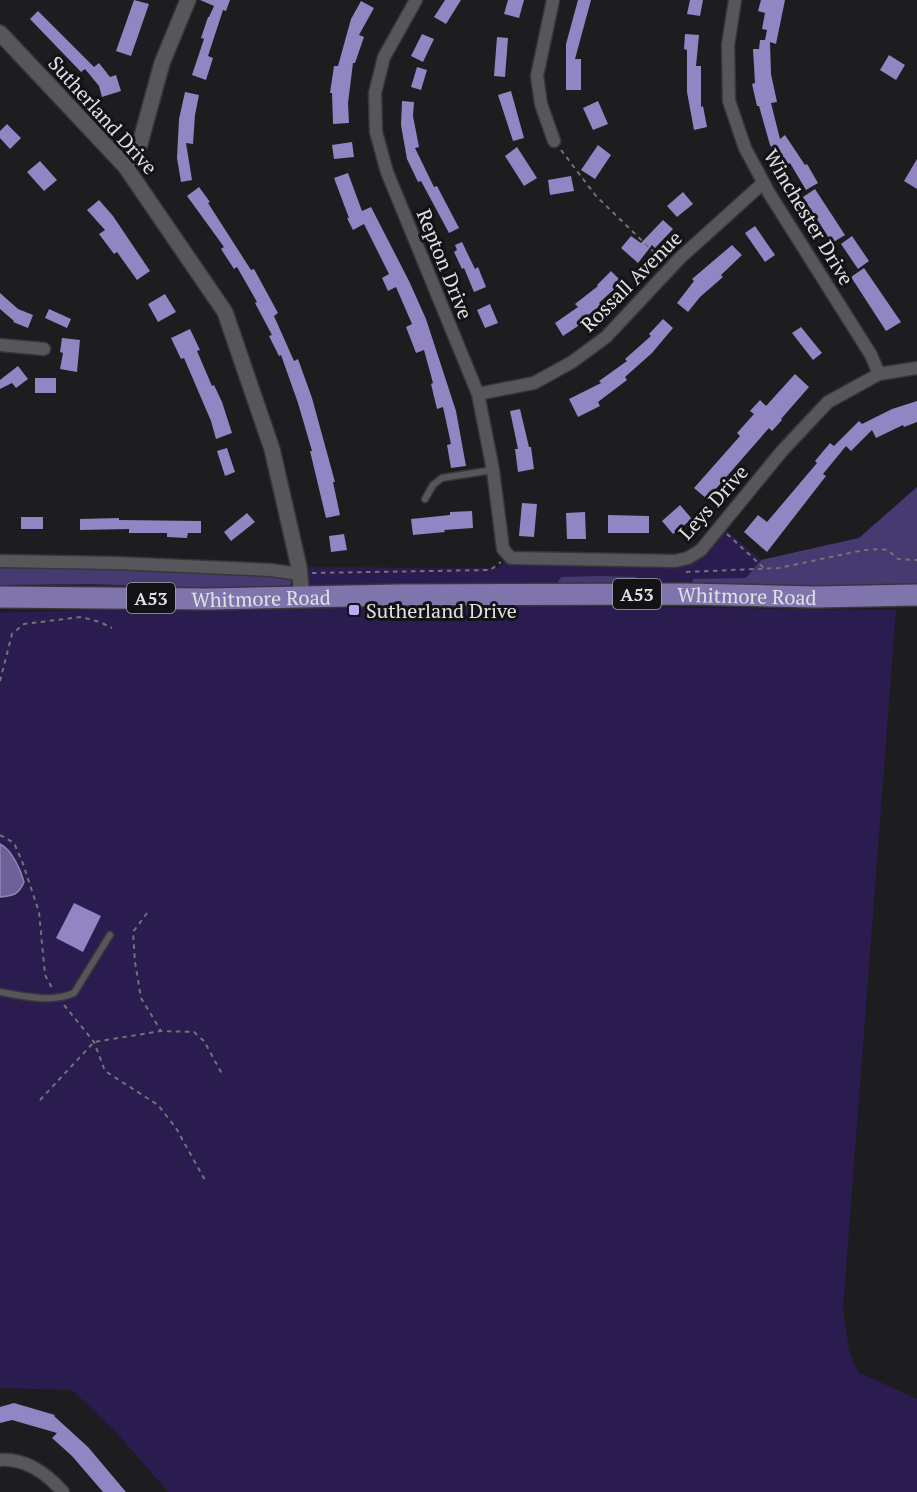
<svg xmlns="http://www.w3.org/2000/svg" width="917" height="1492" viewBox="0 0 917 1492" font-family="'PT Serif',serif">
<style>
.green{fill:#2b1c50}
.forest{fill:#473a70}
.water{fill:#6d609b;stroke:#9086b1;stroke-width:1.5}
.building{fill:#9185c3}
.lines{fill:none;stroke-linecap:round;stroke-linejoin:round}
.service-casing{stroke:#373739;stroke-width:9}
.minor-casing{stroke:#373739;stroke-width:15}
.tertiary-casing{stroke:#373739;stroke-width:18}
.trunk-casing{stroke:#373739;stroke-width:24}
.path{stroke:#737275;stroke-width:2;stroke-dasharray:4.5 4.5;stroke-linecap:butt}
.service{stroke:#57565a;stroke-width:6}
.minor{stroke:#57565a;stroke-width:12}
.tertiary{stroke:#57565a;stroke-width:15}
.trunk{stroke:#8074ad;stroke-width:21}
.poi-dot{fill:#baaaf7;stroke:#131316;stroke-width:2}
.labels{text-anchor:middle;dominant-baseline:central;stroke-width:6;stroke-linejoin:round;paint-order:stroke}
.shield{fill:#131316;stroke:#a3a2a6;stroke-width:1.5}
.shield-label{font-size:18px;font-weight:bold;fill:#e1e0e3}
.street-label{font-size:20px;fill:#e1e0e3;stroke:#131316}
.poi-label{font-size:20px;fill:#e1e0e3;stroke:#131316;text-anchor:start}
</style>
<rect width="100%" height="100%" fill="#1d1c1f"/>
<path class="green" d="M917,487V595L0,598V561L271,570L302,596L299,567L497,568L511,558H688L722,526L761,560L859,538Z
M492,603L559,606L896,610L843,1309L849,1351L858,1372L917,1399V1492H168L117,1433L72,1390L0,1388V612Z"/>
<path class="forest" d="M917,487V588L692,589L693,579L746,578L761,560L859,538Z
M0,568L130,569L291,575V584L281,591L91,584L0,585Z
M600,576L636,577L639,582L634,588L567,587L558,582L561,577Z"/>
<path class="water" d="M0,844C12,850 21,870 24,882C19,895 12,896 0,897Z"/>
<path class="building" d="M134,0L149,4L131,56L116,51Z
M200,0H230L226,11L223,10L208,56L213,58L206,80L192,75L204,39L201,38L208,17H209L214,6Z
M445,0H461L446,24L434,17Z
M508,0H524L519,18L504,14Z
M578,0H591L575,59H581V90H566V44Z
M690,0H703L700,16L687,14Z
M761,0H785L776,44L770,42L771,74L777,102L771,103L780,139L785,135L805,165L807,164L818,183L806,190L790,163L785,167L770,145L759,106H757L752,84L755,83L753,49H759L760,40H765L767,30L762,29L765,13L758,11Z
M361,1L374,8L359,35L364,37L355,63H353L348,103L349,123L333,124L332,93H330L334,66H338L351,19Z
M38,11L94,67L99,63L110,77L116,75L121,91L102,97L99,86L85,69L81,72L30,19Z
M422,34L434,39L423,62L411,56Z
M685,34L699,35L696,66H701V107L703,106L707,127L694,130L687,92V50L684,49Z
M497,37L508,38L505,77L494,76Z
M889,55L905,65L896,80L880,70Z
M417,67L427,70L421,90L411,87Z
M511,91L524,138L513,141L498,95Z
M185,92L199,95L195,115L193,144L186,143L192,180L181,182L177,158L179,119Z
M402,101L414,102L413,116L419,147L415,148L434,187L437,186L459,228L449,233L421,181L418,182L407,159L401,125Z
M598,101L608,124L593,130L583,108Z
M7,124L21,138L10,149L0,138V131Z
M352,142L354,157L334,159L332,145Z
M598,145L611,155L595,179L581,170Z
M517,147L537,178L524,186L505,156Z
M917,159V189L904,181Z
M40,161L57,180L44,191L27,172Z
M348,173L362,211L371,207L409,281L426,319L456,411L466,466L451,468L447,445L451,444L443,407L437,409L431,384L433,383L424,350L416,353L406,327L412,324L396,287L388,291L382,278L389,274L364,224L353,230L347,218H349L334,178Z
M571,176L574,191L550,195L548,180Z
M199,187L210,202L208,203L251,270L254,269L278,313L274,316L294,361L298,359L312,398L335,482H333L340,515L326,518L310,451H312L298,403L281,355L279,356L269,336L272,335L255,303L257,302L237,267L234,269L221,249L224,247L187,196Z
M815,189L845,235L832,243L803,197Z
M683,192L693,204L677,217L667,206Z
M99,200L113,216L150,271L137,280L117,252L114,254L99,234L105,230L87,210Z
M663,220L673,229L655,248L652,245L638,263L621,248L631,236L641,243Z
M755,226L775,255L765,262L745,233Z
M852,236L869,261L858,269L841,244Z
M462,242L475,269L478,267L486,287L474,292L464,268L462,269L454,252L457,250L455,245Z
M732,245L742,255L721,275L723,277L700,297L688,312L677,303L694,281L692,279Z
M864,268L901,322L886,331L851,277Z
M611,271L622,282L599,303L601,305L583,319L584,322L563,336L555,323L578,307L575,304L598,286L597,285Z
M0,293L18,309L33,315L28,328L13,322L14,321L0,309Z
M165,294L176,312L158,322L148,304Z
M490,304L498,323L485,328L477,310Z
M49,309L71,319L67,328L45,318Z
M663,319L673,328L652,353L625,377L627,380L598,402L600,406L578,417L569,399L601,383L599,381L627,361L625,359L651,336L649,334Z
M801,327L822,353L813,360L792,333Z
M190,329L200,350L197,351L212,386L214,385L222,402L232,433L216,439L211,421L184,358L181,359L171,338Z
M62,338L80,340L77,372L60,369L63,353L60,352Z
M18,366L28,379L16,388L12,383L0,389V380Z
M795,374L809,387L781,419L782,420L772,431L769,428L707,499L694,488L740,436L737,433L754,414L750,411L760,400L766,406Z
M35,378H56V393H35Z
M917,401V422L904,427L903,425L876,438L872,430L851,451L846,446L823,474L826,476L767,552L744,532L758,515L767,522L817,463L815,461L830,443L834,446L859,421L862,424L892,409Z
M520,409L529,447H531L534,469L518,472L515,449H518L510,411Z
M227,448L235,472L225,476L217,451Z
M522,503L537,504L534,537L519,536Z
M680,505L692,519L673,534L662,521Z
M472,511L473,528L444,530L445,532L413,535L411,519L450,515V512Z
M585,512L586,539H567L566,513Z
M247,513L255,522L231,541L224,532Z
M608,515L649,516V533H608Z
M21,517H43V529H21Z
M119,518V520L201,521V533H188L187,538L167,537V533H129V529L80,530V519Z
M344,534L347,550L331,552L329,536Z
M74,903L101,916L83,952L56,938Z
M14,1403L55,1415L54,1416L88,1447L126,1492H103L72,1456L52,1438L57,1433L12,1420L0,1423V1407Z"/>
<g class="lines">
<defs>
<path id="service" d="M425,499L433,485L442,478L493,470
M0,992C22,996 53,1003 74,993L110,935"/>
<path id="minor" d="M416,0L384,57L375,93L376,132L387,172L478,394L493,470L503,549L511,558L675,561L688,558L701,550L782,451L828,402L879,374L917,368
M553,0L537,76L541,104L554,141
M735,0L728,45L729,101L745,148L769,193L871,355L879,374
M0,345L44,349
M478,394L534,383L572,362L606,337L680,258L763,183
M0,561L115,563L271,570L300,574
M0,1460C26,1458 47,1474 63,1492"/>
<path id="tertiary" d="M0,33L125,166L225,312L272,449L299,567L302,597
M125,166L139,147L162,63L188,0"/>
<g id="trunk">
<path id="s1" d="M0,597L209,599L398,595L687,594L816,597L917,595"/>
</g>
</defs>
<use href="#service" class="service-casing"/>
<use href="#minor" class="minor-casing"/>
<use href="#tertiary" class="tertiary-casing"/>
<use href="#trunk" class="trunk-casing"/>
<path class="path" d="M561,150L596,196L662,260
M727,534L765,569
M686,572L779,568L864,550L880,549L888,550L898,559L917,560
M312,573L490,570L501,562
M0,681L12,634L24,624L81,617L100,622L112,628
M0,835L14,843L22,861L39,912L45,975L52,988
M147,913L133,932L135,962L141,998L161,1031
M64,1005L94,1042L105,1071L158,1105L176,1128L206,1182
M40,1100L94,1042L161,1031L194,1032L204,1041L222,1074"/>
<use href="#service" class="service"/>
<use href="#minor" class="minor"/>
<use href="#tertiary" class="tertiary"/>
<use href="#trunk" class="trunk"/>
</g>
<rect class="poi-dot" x="348" y="604" width="12" height="12" rx="3"/>
<g class="labels">
<g class="shield">
<rect x="613" y="579" width="48" height="30" rx="4.5"/>
<rect x="127" y="583" width="48" height="30" rx="4.5"/>
</g>
<g class="shield-label">
<text x="637" y="594">A53</text>
<text x="151" y="598">A53</text>
</g>
<g class="street-label">
<text transform="translate(103 115) rotate(48)">Sutherland Drive</text>
<text transform="translate(809 217) rotate(59)">Winchester Drive</text>
<text transform="translate(445 264) rotate(68)">Repton Drive</text>
<text transform="translate(631 281) rotate(-45)">Rossall Avenue</text>
<text transform="translate(713 502) rotate(-48)">Leys Drive</text>
<text stroke="none"><textPath href="#s1" startOffset="747">Whitmore Road</textPath></text>
<text stroke="none"><textPath href="#s1" startOffset="261">Whitmore Road</textPath></text>
</g>
<g class="poi-label">
<text x="366" y="610">Sutherland Drive</text>
</g>
</g>
</svg>
